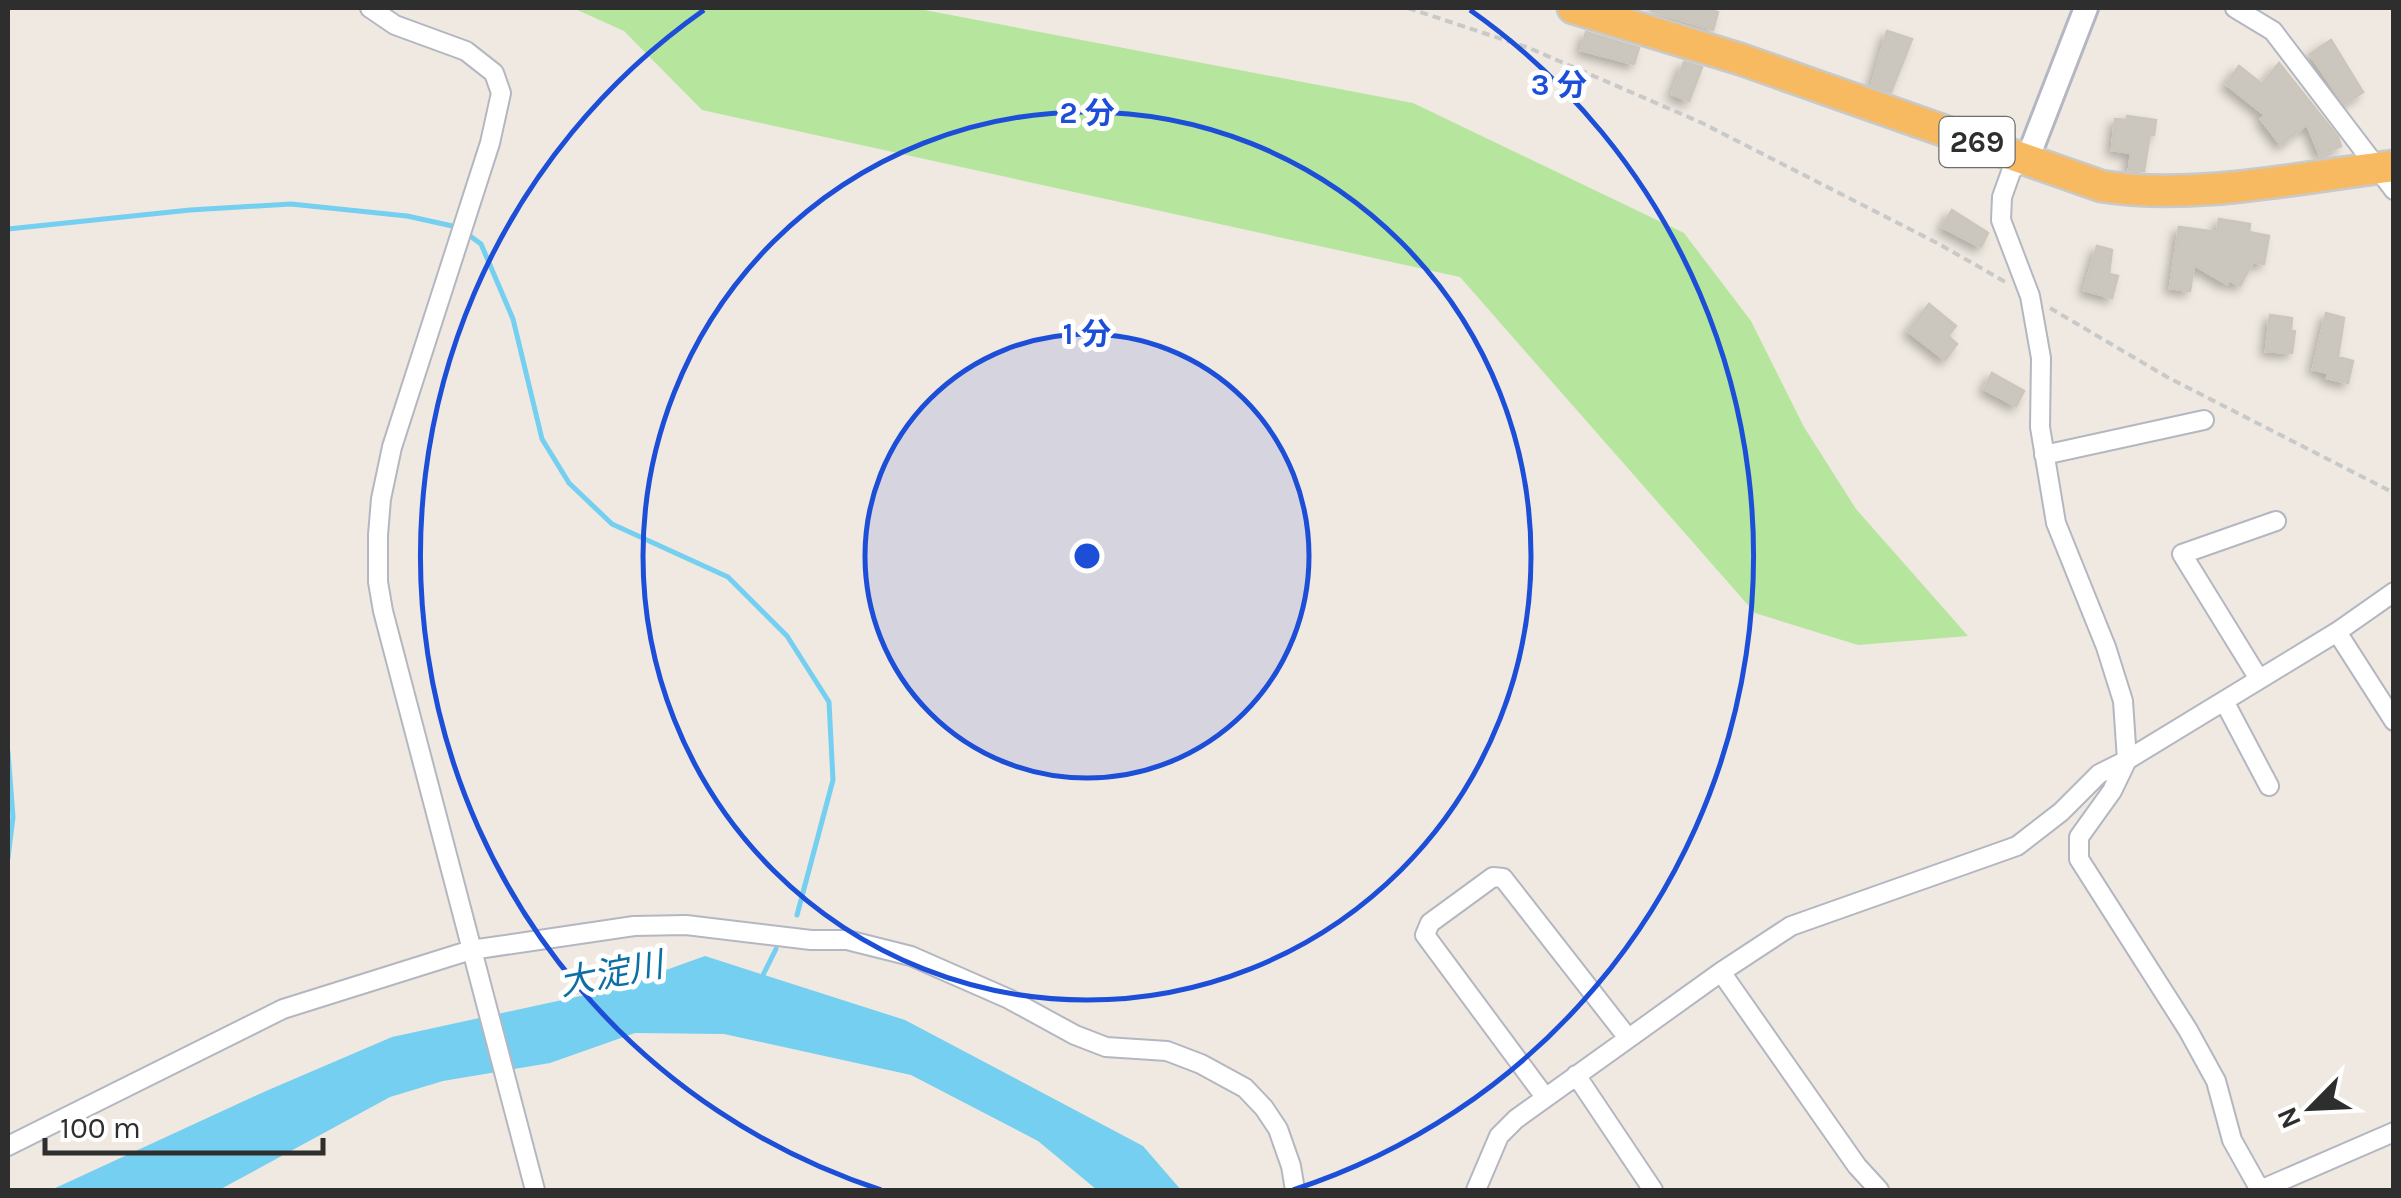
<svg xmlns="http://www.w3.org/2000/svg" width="2401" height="1198" viewBox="0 0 2401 1198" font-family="Karla,'Noto Sans JP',sans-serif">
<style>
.green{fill:#b6e59e}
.water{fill:#75cff0}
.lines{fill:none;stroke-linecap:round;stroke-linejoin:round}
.stream{stroke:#75cff0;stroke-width:5}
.building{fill:#cbc7bf;stroke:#cbc5ba;stroke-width:2.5;filter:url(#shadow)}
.minor-casing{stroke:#b4b7c1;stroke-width:22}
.tertiary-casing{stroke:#b4b7c1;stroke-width:28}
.trunk-casing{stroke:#c9c9c9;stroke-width:35}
.path{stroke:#c9c9c9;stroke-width:4;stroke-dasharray:8 5;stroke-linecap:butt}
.minor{stroke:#fff;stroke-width:18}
.tertiary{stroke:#fff;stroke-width:22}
.trunk{stroke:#f8ba60;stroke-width:30}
.ring{fill:none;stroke:#1d4ed8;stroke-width:5}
.labels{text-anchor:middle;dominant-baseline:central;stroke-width:10;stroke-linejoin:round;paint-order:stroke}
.shield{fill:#fff;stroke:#6d6d6d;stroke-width:2.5}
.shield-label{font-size:30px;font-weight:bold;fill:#2e2e2e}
.water-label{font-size:35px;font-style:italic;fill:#0d6fa3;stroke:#fff}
.centre{fill:#1d4ed8;stroke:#fff;stroke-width:5}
.ring-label{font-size:30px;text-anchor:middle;font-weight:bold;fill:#1d4ed8;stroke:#fff;stroke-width:10;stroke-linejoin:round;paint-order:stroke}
</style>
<defs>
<filter id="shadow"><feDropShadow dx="-5" dy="5" stdDeviation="5" flood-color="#0004"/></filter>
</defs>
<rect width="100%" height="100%" fill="#efe9e1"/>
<path class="green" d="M573,8H914L1413,103L1684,233L1751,321L1804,427L1856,509L1968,636L1858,645L1755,613L1460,277L702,110L624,31Z"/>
<path class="water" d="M705,956L905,1020L1143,1146L1181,1190H1097L1038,1141L911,1075L724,1034L635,1033L550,1063L443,1081L390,1097L219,1190H51L266,1091L392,1037L613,989Z"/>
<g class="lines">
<path class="stream" d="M8,229L190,210L291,204L407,216L457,227
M466,233L481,244L513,319L542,439L569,483L612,524L728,577L787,636L829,702L833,780L797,915
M8,752L13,817L8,858
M761,979L776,949"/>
</g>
<path class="building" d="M1652,8H1704L1718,12L1713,30L1651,11Z
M1887,31L1912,39L1891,92L1872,85Z
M1586,32L1639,48L1634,64L1581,50Z
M2331,40L2363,92L2344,104L2310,54Z
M1684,62L1702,67L1689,101L1672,94Z
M2279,63L2338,137L2341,146L2320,155L2307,124L2281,145L2261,119L2265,115L2226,84L2239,66L2262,84Z
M2127,116L2156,120L2154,135L2150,134L2144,171L2129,170L2131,153L2112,150L2115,119L2127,120Z
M1952,210L1988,233L1981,247L1942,227Z
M2219,219L2250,224L2249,232L2269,236L2264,264L2253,262L2240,286L2229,280L2227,284L2194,265L2190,291L2170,288L2179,227L2217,232Z
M2097,246L2112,250L2109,274L2118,276L2112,298L2084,290Z
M1929,304L1956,326L1948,336L1957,344L1945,360L1908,331Z
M2326,313L2344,318L2338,357L2353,361L2348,383L2327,378L2328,373L2313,369Z
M2270,315L2292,318L2291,330L2295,331L2292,353L2266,351Z
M1992,373L2024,391L2016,406L1984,389Z"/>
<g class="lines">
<defs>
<path id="minor" d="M370,8L395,25L466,51L494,73L501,93L490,143L392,447L381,499L378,535V582L383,611L535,1190
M2235,8L2273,31L2394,190
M2027,160L2012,169L2002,197L2001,220L2030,296L2041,358L2040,427L2056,523L2106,647L2123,701L2127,760L2112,791L2079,837V859L2188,1030L2216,1081L2232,1140L2260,1190
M2044,455L2204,420
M2337,632L2394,721
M2259,679L2182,554L2276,521
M2224,701L2269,786
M1721,972L1857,1166L1879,1190
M1576,1075L1653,1190
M1545,1097L1425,935L1430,923L1493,877L1503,878L1628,1038
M8,1146L283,1009L471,950L634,926L686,925L811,940H847L911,956L1009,999L1075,1035L1106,1047L1167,1051L1201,1064L1245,1088L1264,1108L1278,1129L1291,1166L1295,1190
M1476,1190L1499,1136L1516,1119L1721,972L1791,926L2017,846L2061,812L2099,774L2127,760L2337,632L2394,592
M2260,1190L2394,1132"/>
<path id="tertiary" d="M2027,160L2086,8"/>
<path id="trunk" d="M1573,8L1740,59L2101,186C2194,201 2300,177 2394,166"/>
</defs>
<use href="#minor" class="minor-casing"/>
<use href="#tertiary" class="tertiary-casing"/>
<use href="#trunk" class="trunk-casing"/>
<path class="path" d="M1408,8L1529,48L1700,122L1939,244L2007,283
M2050,308L2167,377L2394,493"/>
<use href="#minor" class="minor"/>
<use href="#tertiary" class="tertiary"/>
<use href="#trunk" class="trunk"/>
</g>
<circle cx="1087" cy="556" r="222" fill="#1d4ed8" fill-opacity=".12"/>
<g class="ring">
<circle cx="1087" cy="556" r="222"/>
<circle cx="1087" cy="556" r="444"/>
<path d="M881 1190A667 667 0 0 1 704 10M1470 10A667 667 0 0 1 1293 1190"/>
</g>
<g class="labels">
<rect class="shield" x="1939.5" y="117" width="75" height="50" rx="8"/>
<g class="shield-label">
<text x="1977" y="142">269</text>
</g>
<g class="water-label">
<text transform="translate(611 974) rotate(-11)">大淀川</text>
</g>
</g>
<circle cx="1087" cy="556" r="15" class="centre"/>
<g class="ring-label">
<text x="1559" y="95">3 分</text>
<text x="1087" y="123">2 分</text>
<text x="1087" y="344">1 分</text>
</g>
<rect width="2401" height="1198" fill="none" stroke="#2e2e2e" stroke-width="20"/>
<g transform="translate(2311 1108) rotate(246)" stroke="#ffffff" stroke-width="8" paint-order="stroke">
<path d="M0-8L18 38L0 25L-18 38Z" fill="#2e2e2e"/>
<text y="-15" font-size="28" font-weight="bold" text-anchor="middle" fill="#2e2e2e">N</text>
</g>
<path d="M45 1138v15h278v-15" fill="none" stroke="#2e2e2e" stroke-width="5"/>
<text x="60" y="1138" font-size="30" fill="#2e2e2e" stroke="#ffffff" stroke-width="8" paint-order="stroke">100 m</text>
</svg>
